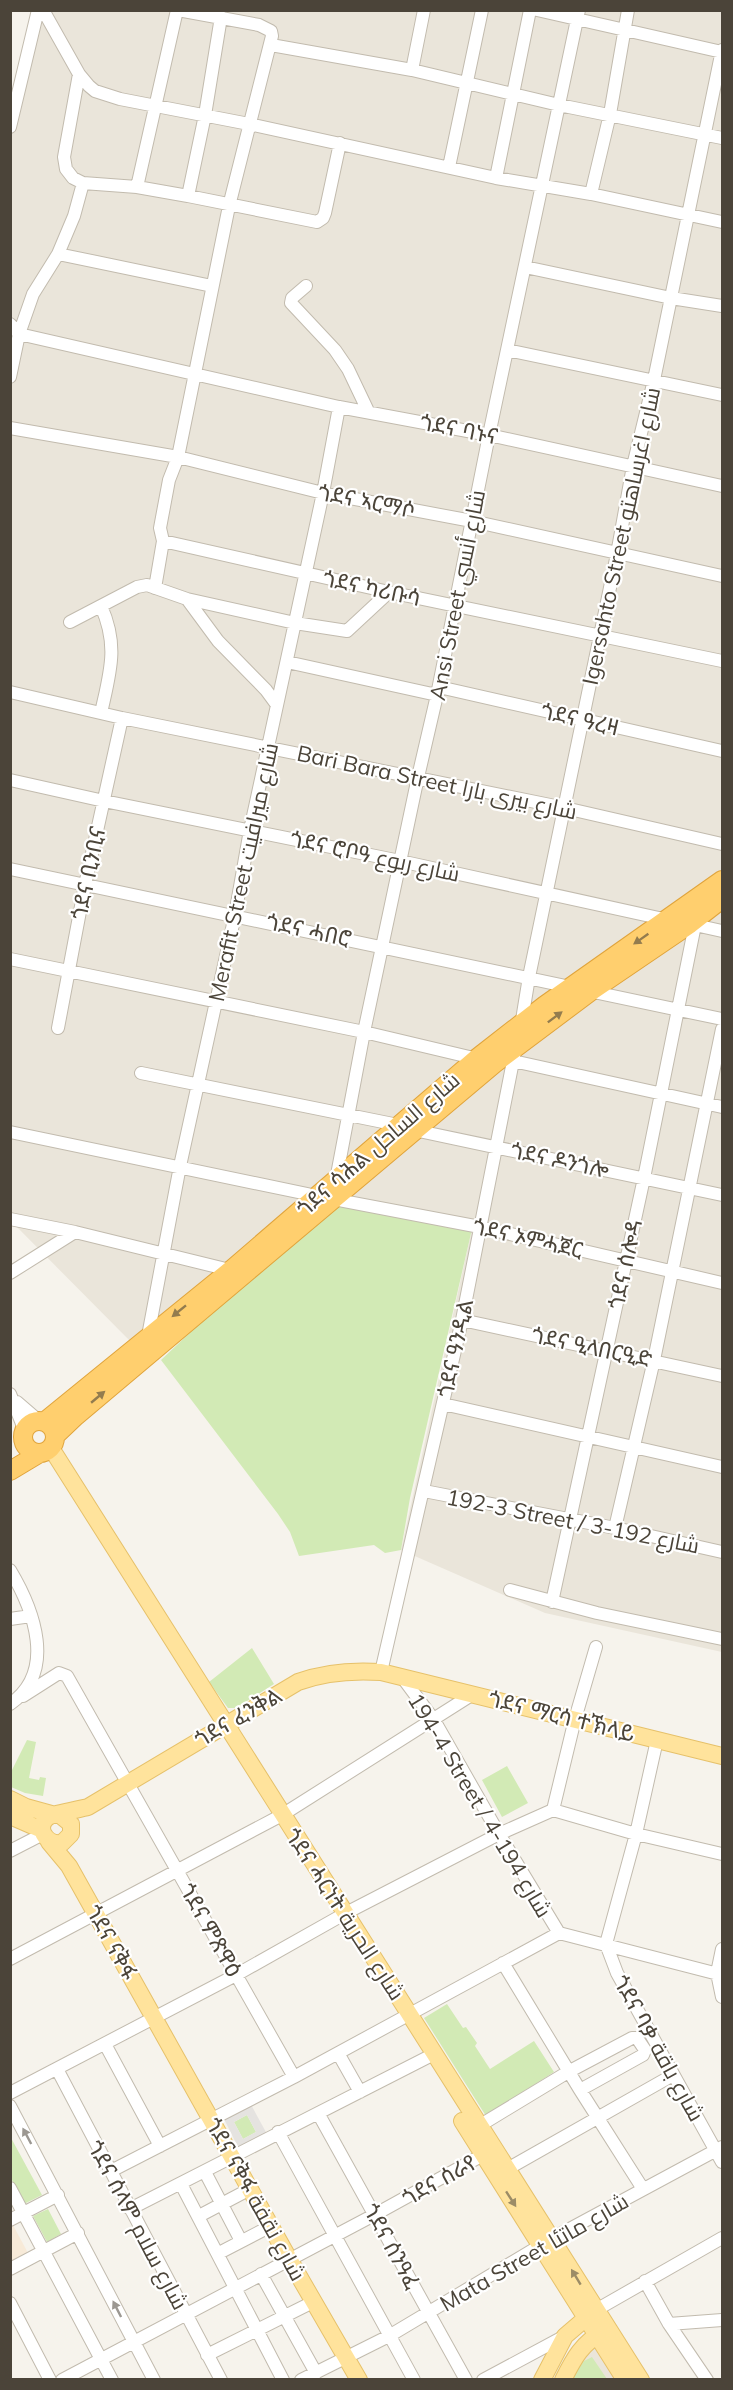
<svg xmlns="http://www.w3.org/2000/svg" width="733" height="2390" viewBox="0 0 733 2390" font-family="Mulish,Cairo,'Noto Sans Ethiopic',sans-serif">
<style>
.residential{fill:#eae5da}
.commercial{fill:#f7ead8}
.green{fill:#d2eab5}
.parking{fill:#e5e3e0;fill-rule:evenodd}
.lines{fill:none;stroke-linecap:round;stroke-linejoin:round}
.minor-casing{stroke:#c2bbae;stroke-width:14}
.major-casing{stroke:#e6c16a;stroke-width:18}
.highway-casing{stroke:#e0a43c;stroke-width:20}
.minor{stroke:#fff;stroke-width:12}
.major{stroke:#ffe39c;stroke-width:16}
.highway{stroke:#ffcf6e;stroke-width:18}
.oneway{fill:#937c4e}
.oneway2{fill:#9c9892}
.oneway3{fill:#9c8c66}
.labels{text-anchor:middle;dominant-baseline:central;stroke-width:4.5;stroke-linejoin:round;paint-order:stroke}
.street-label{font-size:22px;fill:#4b4439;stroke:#fff}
</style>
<rect width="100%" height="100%" fill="#f6f3ec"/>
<path class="residential" d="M41,11H722V1652L545,1613L401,1550L472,1229L131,1342L11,1221L10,139Z
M595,2337L621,2380H561Z"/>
<path class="commercial" d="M13,2225L28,2253L11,2262V2227Z"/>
<path class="green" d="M332,1199L472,1229L410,1498L401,1550L385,1553L374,1545L299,1556L290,1532L278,1514L161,1360Z
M252,1648L274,1684L236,1708H228L209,1682Z
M27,1740L36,1742L29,1778L39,1780L40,1777L46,1778L43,1796L25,1793L11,1787V1772Z
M507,1766L528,1803L502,1817L482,1780Z
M447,2004L463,2028L466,2027L477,2043L475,2046L490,2069L534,2041L554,2072L486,2116L424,2018Z
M247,2115L256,2132L243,2139L234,2122Z
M10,2136L42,2195L24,2204L11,2178Z
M48,2209L61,2234L47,2242L33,2216Z
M592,2357L607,2379L570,2380L578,2364Z"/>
<path class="parking" d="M249,2101L267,2134L239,2149L222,2115ZM247,2115L256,2132L243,2139L234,2122Z"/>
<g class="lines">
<defs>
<path id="minor" d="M43,10L79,74L89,86L95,91L120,99L249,124L496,178L591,194L722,222
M537,10L722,52
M271,45L412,70L559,105L722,138
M412,70L424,10
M79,74L64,157L66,169L73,178L83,183L137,187L188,196L317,222L323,218L325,213L340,143
M10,127L38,10
M449,167L482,10
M496,178L530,10
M137,187L177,10
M591,194L610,114L628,10
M188,196L205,115L221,17
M58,254L212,286
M525,267L671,298L722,306
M306,286L292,298L291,303L335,350L348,369L368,411
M10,324L19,334L339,407L489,435L722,486
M507,350L722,395
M10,377L19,334L33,294L58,254L74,216L83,183
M10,428L178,457L323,493L472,521L722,576
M163,541L389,592L722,661
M155,588L163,541L160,528L169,480L178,457L229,206L272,36L271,31L259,25L178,10
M70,622L137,587L147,585L187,599
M287,662L437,695
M439,687L722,751
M10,692L122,718L565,808L722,844
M277,705L266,690L218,641L187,599L295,623L347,631L389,592
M101,713C110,672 119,646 101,606
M10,780L104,801L400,861L668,920
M10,869L722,1019
M686,923L722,931
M10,959L364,1032L482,1060
M521,1026L529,977L617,554L633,466L654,380L722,50
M58,1028L85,885L122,718
M513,1061L722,1107
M141,1073L398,1125L414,1130L722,1195
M10,1132L317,1196L480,1227L722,1283
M336,1180L364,1032L418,777L437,695L489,435L579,10
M10,1219L75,1232L234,1271
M10,1273L75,1232
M462,1320L722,1376
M148,1336L180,1166L235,915L250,830L323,493L339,407
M10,1394L25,1431
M17,1402L39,1421
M443,1404L722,1467
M424,1491L615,1528L722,1552
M615,1528L654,1360L722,1029
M10,1570C34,1610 57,1672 10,1704
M510,1590L597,1613L722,1639
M552,1602L644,1178L695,925
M10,1619L31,1616
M381,1672L462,1320L516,1046
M402,1677L434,1720L499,1834L559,1933L722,1975
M23,1696L59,1673L67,1676L294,2077
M657,1740L636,1834L606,1944L617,1973L722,2162
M553,1810L636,1834L722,1854
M553,1810L575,1719L596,1647
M10,1851L43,1834
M722,1949L717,1973L722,1997
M10,1959L282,1815L473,1694
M503,1963L580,2090L643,2189
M105,2044L160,2146
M338,2053L360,2092
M57,2069L221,2380
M10,2093L236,1975L346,1913L499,1834L553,1810
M10,2106L154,2380
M318,2113L466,2380
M474,2129L568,2072L632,2038H637L645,2050L643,2055L580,2090
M278,2132L414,2380
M111,2171L294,2077L559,1933
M205,2172L241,2241
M502,2172L673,2075
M181,2184L283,2380
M10,2188L112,2380
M130,2209L434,2054
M199,2216L250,2189
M10,2220L58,2195
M219,2253L271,2226
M10,2269L78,2233
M261,2274L316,2373
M645,2281L669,2324L707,2380
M10,2303L50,2380
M596,2310L722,2238
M669,2324L722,2320
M207,2355L313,2302
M62,2380L374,2215L490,2151
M301,2380L389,2336L553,2238L722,2147
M483,2380L565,2336"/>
<path id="major" d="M51,1448L641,2380
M10,1799L26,1807L55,1815
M60,1815L71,1824V1834L62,1843C46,1846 33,1825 50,1816C55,1814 80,1809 88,1807L298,1682C325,1672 351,1670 381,1672L722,1756
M10,1816L42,1830
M49,1842L69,1866L289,2259L359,2380
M462,2121L625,2380
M542,2380L565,2336L593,2312
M563,2380C574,2358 582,2343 604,2331"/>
<path id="highway" d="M23 1437a16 16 0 1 1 32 0a16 16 0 1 1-32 0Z
M44,1422L232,1269L477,1058L545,1005L722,880
M55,1436L76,1416L494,1064L590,992L690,924L722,899
M10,1471L40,1453"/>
</defs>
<use href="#minor" class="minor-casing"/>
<use href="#major" class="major-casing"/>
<use href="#highway" class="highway-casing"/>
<use href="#minor" class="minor"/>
<use href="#major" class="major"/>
<use href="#highway" class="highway"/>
</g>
<defs><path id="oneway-solid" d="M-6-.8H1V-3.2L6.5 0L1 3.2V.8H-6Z" transform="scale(1.5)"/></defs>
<g class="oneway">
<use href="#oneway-solid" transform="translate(641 939) rotate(145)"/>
<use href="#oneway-solid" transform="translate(555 1017) rotate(-37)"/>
<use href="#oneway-solid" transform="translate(179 1311) rotate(141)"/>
<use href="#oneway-solid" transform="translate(98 1397) rotate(-40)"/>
</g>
<g class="oneway2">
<use href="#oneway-solid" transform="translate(27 2136) rotate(-118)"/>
<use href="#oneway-solid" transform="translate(117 2309) rotate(-117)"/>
</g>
<g class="oneway3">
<use href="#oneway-solid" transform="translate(511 2199) rotate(57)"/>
<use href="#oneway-solid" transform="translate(576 2277) rotate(-121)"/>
</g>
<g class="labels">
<g class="street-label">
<text transform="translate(459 429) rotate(11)">ጎደና ባኑና</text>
<text transform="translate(367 501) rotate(11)">ጎደና ኣርማሶ</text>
<text transform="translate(621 536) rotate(-78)">Igersahto Street شارع اغرساهتو</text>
<text transform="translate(372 588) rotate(12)">ጎደና ካሪቡሳ</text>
<text transform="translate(457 595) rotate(-79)">Ansi Street شارع أنسي</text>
<text transform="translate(580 719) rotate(13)">ጎደና ዓረዛ</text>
<text transform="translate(437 782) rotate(12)">Bari Bara Street شارع بيرى بارا</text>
<text transform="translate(375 856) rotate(12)">ጎደና ሮቦዓ شارع ربوع</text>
<text transform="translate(243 872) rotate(-78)">Merafit Street شارع ميرافيت</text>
<text transform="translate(88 873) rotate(-78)">ጎደና ቢንቢና</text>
<text transform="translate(309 930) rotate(12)">ጎደና ሓበሮ</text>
<text transform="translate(378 1144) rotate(-41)">ጎደና ሳሕል شارع الساحل</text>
<text transform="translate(560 1160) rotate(12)">ጎደና ዶንጎሎ</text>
<text transform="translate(528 1238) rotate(13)">ጎደና ኦምሓጀር</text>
<text transform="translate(625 1264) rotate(-78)">ጎደና ሰሎዳ</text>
<text transform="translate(592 1347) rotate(12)">ጎደና ዒላበርዒድ</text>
<text transform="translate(455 1348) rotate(-78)">ጎደና ዓንዲል</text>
<text transform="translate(573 1521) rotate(11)">192-3 Street / شارع 192-3</text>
<text transform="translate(562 1716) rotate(14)">ጎደና ማርሳ ተኽላይ</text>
<text transform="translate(238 1717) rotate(-30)">ጎደና ፈንቅል</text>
<text transform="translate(480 1805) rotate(59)">194-4 Street / شارع 194-4</text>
<text transform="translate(345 1914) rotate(57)">ጎደና ሓርነት شارع الحرية</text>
<text transform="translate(211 1930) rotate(61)">ጎደና ምጽዋዕ</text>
<text transform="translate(112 1942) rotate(61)">ጎደና ናቅፋ</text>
<text transform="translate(659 2048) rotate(61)">ጎደና ባቃ شارع باقة</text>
<text transform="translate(439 2180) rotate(-29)">ጎደና ሰራየ</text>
<text transform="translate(256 2199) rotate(61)">ጎደና ናቅፋ شارع نقفة</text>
<text transform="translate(138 2225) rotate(62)">ጎደና ሰላም شارع سلام</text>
<text transform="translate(392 2246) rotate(61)">ጎደና ሰንዓፈ</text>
<text transform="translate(534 2252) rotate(-30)">Mata Street شارع ماتئا</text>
</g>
</g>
<rect width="733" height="2390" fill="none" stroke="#4b4439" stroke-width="24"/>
</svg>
